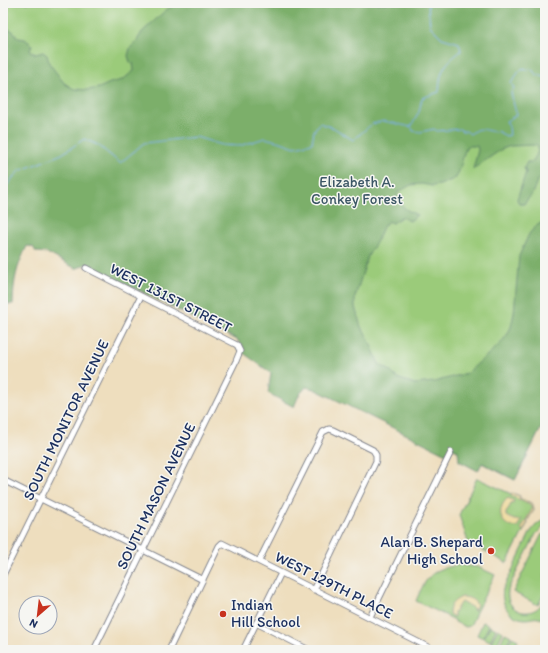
<svg xmlns="http://www.w3.org/2000/svg" width="548" height="653" viewBox="0 0 548 653" font-family="Itim,sans-serif">
<style>
.green{fill:#9bcb7a;stroke:#5b7d6c}
.forest{fill:#7caf6a;stroke:#4c6f64}
.sand{fill:#eeda9e;stroke:#84847e}
.lines{fill:none;stroke-linecap:round;stroke-linejoin:round}
.stream{stroke:#7eafe9;stroke-width:1}
.minor-casing{stroke:#84868e;stroke-width:7}
.minor{stroke:#fff;stroke-width:5}
.poi-dot{fill:#c8321e;stroke:#f6f6f2;stroke-width:1.5}
.labels{text-anchor:middle;dominant-baseline:central;stroke-width:3;stroke-linejoin:round;paint-order:stroke}
.park-label{font-size:15px;fill:#3b5665;stroke:#f6f6f2}
.street-label{font-size:15px;fill:#1b2f5e;stroke:#f6f6f2}
.poi-label{font-size:15px;fill:#1b2f5e;stroke:#f6f6f2;text-anchor:end}
</style>
<rect width="100%" height="100%" fill="#f6f6f2"/>
<filter id="ink" filterUnits="userSpaceOnUse"><feTurbulence type="fractalNoise" baseFrequency=".025" numOctaves="2"/><feDisplacementMap in="SourceGraphic" scale="8" xChannelSelector="R" yChannelSelector="G"/><feConvolveMatrix kernelMatrix="1 2 1 2 8 2 1 2 1" color-interpolation-filters="sRGB"/></filter>
<filter id="wash" filterUnits="userSpaceOnUse"><feTurbulence type="fractalNoise" baseFrequency=".012" numOctaves="4" result="noise"/><feDisplacementMap in="SourceGraphic" scale="16" xChannelSelector="R" yChannelSelector="G"/><feGaussianBlur stdDeviation="0.9" result="paint"/><feColorMatrix in="noise" values="0 0 0 0 0 0 0 0 0 0 0 0 0 0 0 0 0 1.4 0 .05"/><feComposite in="paint" operator="in"/></filter>
<g filter="url(#wash)">
<rect width="100%" height="100%" fill="#eedebe"/>
<path class="green" d="M3,3H545V420L515,480L3,222Z
M477,478L511,494L512,493L520,496L519,498L531,503L534,510L527,521L528,522L507,563L468,542L459,515Z
M545,519V525L536,534L509,587C501,610 532,624 545,599V611L541,619C535,616 532,619 525,619C509,618 500,604 503,589L531,531L537,524Z
M542,534L545,536V592L538,605L513,592Z
M460,565L478,567L495,575L475,614V615L470,626L466,627L455,622V620L416,601C426,576 433,568 460,565Z
M483,622L489,625L483,638L477,635Z
M490,626L496,629L490,641L484,638Z
M498,629L503,632L497,645L491,642Z
M505,633L511,636L504,649L499,646Z
M512,637L518,640L513,650L506,649Z"/>
<path class="forest" d="M177,3H545V161L541,178L537,181L532,194L524,204H519L517,199L526,172L524,168L527,162H532C536,156 539,152 537,145L511,146L502,149L473,169L478,150L477,146H467L464,153L460,169L456,178L440,185L432,186L422,184L411,185L398,192C394,204 407,210 417,215L410,221L401,217L393,223L388,221L383,227L377,241L368,256L355,297V307L361,327L368,338L379,364L389,370L397,378L415,384L434,382L467,373L500,344L507,335L511,327L514,313L519,256L529,234L535,227L545,220V420L515,480L482,463L478,471L459,461L458,451L450,447L446,454L314,389L306,387L299,395L294,407L268,393L271,373L242,352L241,347L238,340L86,264L78,268H75L47,253L36,252L33,247L27,246C16,269 14,278 13,304H3V26L14,32L18,38L25,39L32,45L30,51L36,54L43,52L47,55L49,63L64,83L74,89L88,90L99,88L110,83L122,80L134,71L133,63L130,62L128,56L130,48L136,42L142,32L166,10Z"/>
<path class="sand" d="M512,493L520,496L519,498L531,503L534,510L527,521L528,522L523,531L521,529L532,509L530,505L511,496Z
M508,498L514,501L513,503L511,504L506,513V516C512,519 517,522 522,519L517,527C500,528 495,508 508,498Z
M462,597C468,597 474,599 477,605L474,611L473,608L462,602L460,603L454,613V617L449,614C449,605 454,600 462,597Z"/>
<g class="lines">
<path class="stream" d="M412,128L413,131L420,132L434,129L437,131L460,129L462,131H466L470,134C472,133 474,131 476,130C482,127 490,133 497,131L506,136L510,135L509,127L506,121L515,116L516,113L511,93L514,88L511,83L520,70L531,69L537,75L545,77
M3,190L19,171L62,154L84,139L98,145L120,163L144,143L196,137L222,145L239,146L265,138L281,142L295,147L312,143L314,131L319,123L334,128L353,140L372,124L384,121L411,127L419,112L422,98L439,92C440,70 444,64 461,51L459,43L442,38L430,26L428,3
M3,259L6,263L7,275L3,278"/>
</g>
</g>
<g filter="url(#ink)">
<g class="lines">
<defs>
<path id="minor" d="M86,268L233,343L237,345L240,351L236,361L94,650
M3,480L203,580
M259,561L323,432L329,429L333,430L373,450L376,455V461L314,590
M3,575L141,296
M370,617L451,452
M256,623L309,650
M169,650L219,546L222,543L434,650
M243,650L281,573"/>
</defs>
<use href="#minor" class="minor-casing"/>
<use href="#minor" class="minor"/>
</g>
</g>
<g class="poi-dot">
<circle cx="491" cy="551" r="4"/>
<circle cx="223" cy="614" r="4"/>
</g>
<g class="labels">
<g class="park-label">
<text x="357" y="182">Elizabeth A.<tspan x="357" dy="17">Conkey Forest</tspan></text>
</g>
<g class="street-label">
<text transform="translate(171 298) rotate(27)">WEST 131ST STREET</text>
<text transform="translate(66 420) rotate(-64)">SOUTH MONITOR AVENUE</text>
<text transform="translate(156 496) rotate(-64)">SOUTH MASON AVENUE</text>
<text transform="translate(334 585) rotate(27)">WEST 129TH PLACE</text>
</g>
<g class="poi-label">
<text x="483" y="542">Alan B. Shepard<tspan x="483" dy="17">High School</tspan></text>
<text x="231" y="605" text-anchor="start">Indian<tspan x="231" dy="17">Hill School</tspan></text>
</g>
</g>
<rect width="548" height="653" fill="none" stroke="#f6f6f2" stroke-width="16"/>
<g transform="translate(38 615) rotate(208)"><circle r="19" fill="#f6f6f2" stroke="#9ea6b7"/>
<path d="M0-3L7 15L0 10L-7 15Z" fill="#c8321e"/>
<text y="-6" font-size="11" font-weight="bold" text-anchor="middle" fill="#1b2f5e">N</text>
</g>
</svg>
